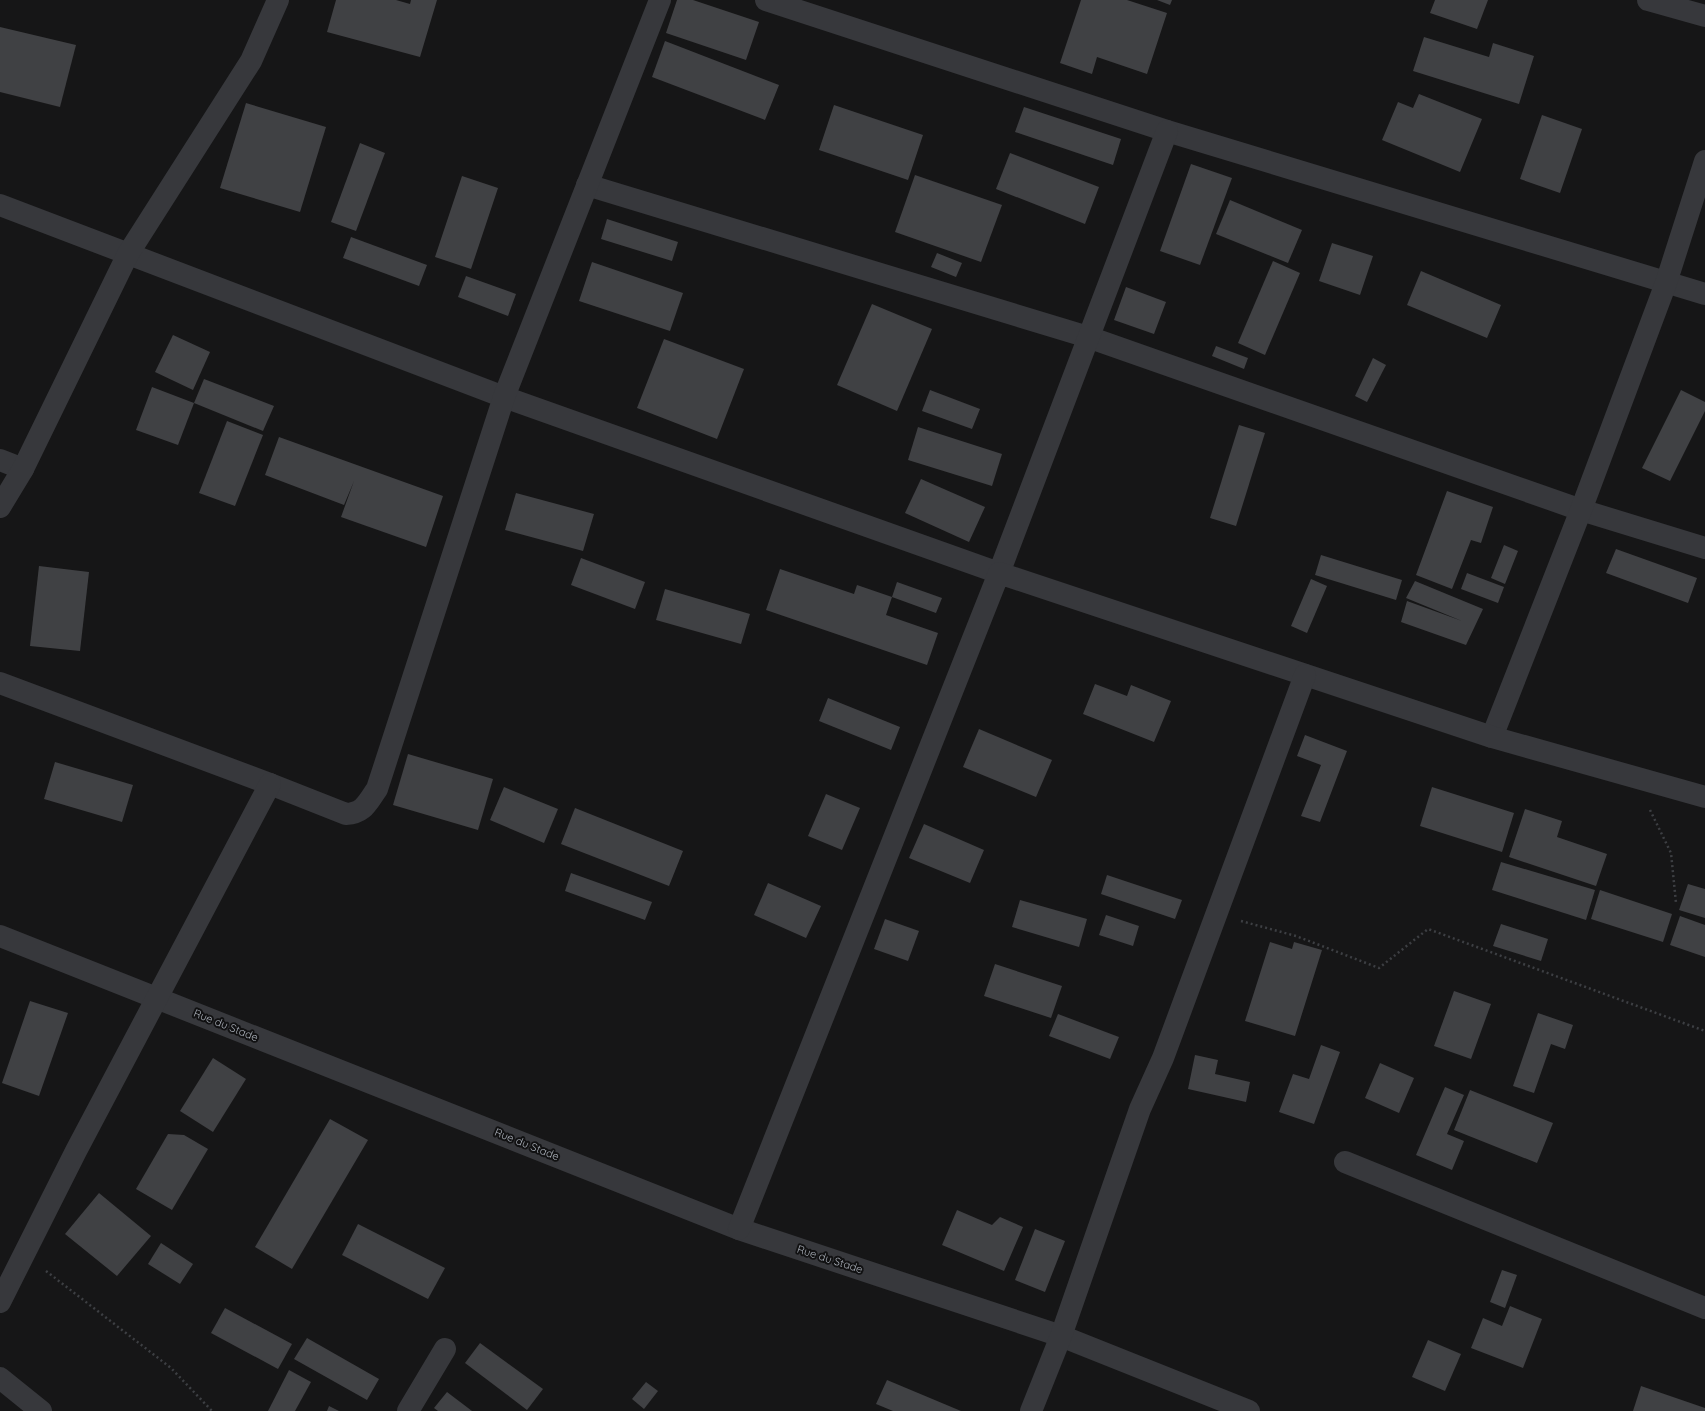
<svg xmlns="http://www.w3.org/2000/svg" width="1705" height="1411" viewBox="0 0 1705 1411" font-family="Quicksand,sans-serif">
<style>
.building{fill:#404144}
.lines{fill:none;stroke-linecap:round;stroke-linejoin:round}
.path{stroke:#3d3f43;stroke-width:2.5;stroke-dasharray:2 3;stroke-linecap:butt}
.street{stroke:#37383c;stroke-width:22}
.labels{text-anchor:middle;stroke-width:4;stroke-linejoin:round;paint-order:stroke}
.street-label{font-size:11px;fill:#a8aeb7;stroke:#111112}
</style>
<rect width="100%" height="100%" fill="#161617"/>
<g class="building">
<polygon points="336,0 396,0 410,4 411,0 437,0 420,57 327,32"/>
<polygon points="677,0 693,0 759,22 746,60 666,33"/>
<polygon points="1081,0 1127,0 1167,13 1147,74 1097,57 1092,74 1060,63"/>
<polygon points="1157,0 1172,0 1170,5"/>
<polygon points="1435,0 1488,0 1477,29 1430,13"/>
<polygon points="0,27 76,45 60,107 0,92"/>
<polygon points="1424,37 1489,57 1493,43 1534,56 1519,104 1413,71"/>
<polygon points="665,41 779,85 765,120 652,77"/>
<polygon points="1419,94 1482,119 1460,172 1382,140 1398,102 1413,108"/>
<polygon points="246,103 326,127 300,212 220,188"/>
<polygon points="834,105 923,135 908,180 819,150"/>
<polygon points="1024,107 1121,139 1113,165 1015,132"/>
<polygon points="1542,115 1582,129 1560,193 1520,179"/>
<polygon points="360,143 385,153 356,231 331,222"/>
<polygon points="1010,153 1099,187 1085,224 996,189"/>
<polygon points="1191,164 1232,178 1200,265 1160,251"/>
<polygon points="915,175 1002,205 981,262 895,232"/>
<polygon points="462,176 498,188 471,269 435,257"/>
<polygon points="1230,200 1302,230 1288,263 1216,234"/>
<polygon points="607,219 678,242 672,261 601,239"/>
<polygon points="351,237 427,265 419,286 343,258"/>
<polygon points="1332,243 1373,256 1360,295 1319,281"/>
<polygon points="937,253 962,263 956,277 931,267"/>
<polygon points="1273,261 1300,273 1265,355 1238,343"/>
<polygon points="592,262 683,293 670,331 579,301"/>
<polygon points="1421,271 1501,305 1487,338 1407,305"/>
<polygon points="466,276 516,294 508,316 458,297"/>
<polygon points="1126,287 1166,302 1154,334 1114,320"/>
<polygon points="872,304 932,329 897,411 837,385"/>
<polygon points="173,335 210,352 193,390 155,372"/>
<polygon points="664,339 744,369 717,439 637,408"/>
<polygon points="1216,346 1248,358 1244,369 1212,356"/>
<polygon points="1373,358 1386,365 1367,402 1355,396"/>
<polygon points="204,379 274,406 263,431 194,403"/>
<polygon points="152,387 194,403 178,445 136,430"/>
<polygon points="930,390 980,409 972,429 922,411"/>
<polygon points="1681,390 1705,402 1705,411 1670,481 1642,468"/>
<polygon points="227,421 263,435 235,506 199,493"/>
<polygon points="1239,425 1265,433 1236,526 1210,518"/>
<polygon points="918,427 1002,454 992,486 908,460"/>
<polygon points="279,437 443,496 426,547 341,517 354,481 344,505 265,475"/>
<polygon points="921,479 985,507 969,542 905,513"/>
<polygon points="1447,491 1493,507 1481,543 1471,540 1452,589 1416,575"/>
<polygon points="516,493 594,514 583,551 505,530"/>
<polygon points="1504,545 1518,551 1505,584 1491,578"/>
<polygon points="1616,549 1697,578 1688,603 1606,573"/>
<polygon points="1321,555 1402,580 1396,600 1315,575"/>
<polygon points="581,558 645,582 635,609 571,585"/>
<polygon points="39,566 89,572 80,651 30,646"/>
<polygon points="780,569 854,594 857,585 892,597 886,615 938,633 927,665 766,610"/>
<polygon points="1467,573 1504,587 1498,603 1461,589"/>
<polygon points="1311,579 1327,586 1307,633 1291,626"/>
<polygon points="1415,581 1483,609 1466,645 1401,622 1407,601 1462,621 1406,598"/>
<polygon points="897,582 942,598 936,613 892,597"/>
<polygon points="665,589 750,614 741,644 656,620"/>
<polygon points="1095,684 1127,696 1131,685 1171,701 1154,742 1083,714"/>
<polygon points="828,698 900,727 891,750 819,721"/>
<polygon points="979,729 1052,760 1036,797 963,767"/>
<polygon points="1305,735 1347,751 1320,822 1301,816 1321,765 1297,756"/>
<polygon points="408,754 493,779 478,830 393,805"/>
<polygon points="55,762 133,785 122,822 44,799"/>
<polygon points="504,787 558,809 544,843 490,820"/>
<polygon points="1432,787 1514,813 1502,852 1420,826"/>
<polygon points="826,794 860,808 842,850 808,836"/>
<polygon points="575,808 683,851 669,886 561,844"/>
<polygon points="1525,809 1562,821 1557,837 1607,854 1596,886 1509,857"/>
<polygon points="924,824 984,850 970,883 909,858"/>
<polygon points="1501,862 1595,890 1586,920 1492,890"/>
<polygon points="571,873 652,902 645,920 565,891"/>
<polygon points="1107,875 1182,900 1175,919 1101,894"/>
<polygon points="768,883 821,906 806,938 754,915"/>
<polygon points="1688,884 1705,889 1705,918 1679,910"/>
<polygon points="1600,890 1672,914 1663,942 1591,919"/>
<polygon points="1020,900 1087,919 1079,947 1012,927"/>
<polygon points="1106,915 1139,926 1133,946 1099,935"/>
<polygon points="1680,916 1705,925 1705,957 1670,945"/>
<polygon points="885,919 919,931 908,961 874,949"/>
<polygon points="1501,924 1548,939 1541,961 1493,946"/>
<polygon points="1270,942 1292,949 1294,942 1322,950 1295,1036 1245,1021"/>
<polygon points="995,964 1062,986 1051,1018 984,996"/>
<polygon points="1454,991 1491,1004 1471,1059 1434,1046"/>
<polygon points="30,1001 68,1013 39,1096 2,1083"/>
<polygon points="1538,1013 1573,1025 1565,1049 1551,1044 1534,1093 1513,1086"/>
<polygon points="1058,1014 1119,1037 1110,1059 1049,1036"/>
<polygon points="1321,1045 1340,1052 1314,1124 1279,1112 1293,1074 1309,1079"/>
<polygon points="1195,1055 1218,1060 1215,1074 1250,1082 1246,1102 1188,1089"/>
<polygon points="213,1058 246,1079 213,1132 180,1111"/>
<polygon points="1380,1063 1414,1078 1399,1113 1365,1098"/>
<polygon points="1445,1087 1464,1095 1447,1134 1464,1141 1452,1170 1416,1155"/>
<polygon points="1470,1090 1553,1123 1537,1163 1454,1130"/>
<polygon points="330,1119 368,1140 292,1269 255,1247"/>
<polygon points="168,1134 184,1135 208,1149 172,1210 136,1189"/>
<polygon points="99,1193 151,1236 117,1276 65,1234"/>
<polygon points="957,1210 992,1225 1000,1217 1023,1227 1004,1271 942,1245"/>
<polygon points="358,1224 445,1268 428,1299 342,1255"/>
<polygon points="1035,1229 1065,1241 1045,1292 1015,1280"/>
<polygon points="161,1243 193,1264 180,1284 148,1264"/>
<polygon points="1502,1270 1517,1275 1505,1308 1490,1302"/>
<polygon points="1510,1306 1542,1319 1523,1368 1471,1348 1483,1318 1502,1326"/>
<polygon points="225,1308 292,1344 278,1369 211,1333"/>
<polygon points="307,1338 379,1379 367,1400 294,1359"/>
<polygon points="1428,1340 1461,1354 1445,1391 1412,1377"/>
<polygon points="480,1343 543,1389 527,1410 465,1363"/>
<polygon points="289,1370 311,1382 295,1411 268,1411"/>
<polygon points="887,1380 961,1411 893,1411 876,1404"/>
<polygon points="646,1382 658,1391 644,1409 632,1399"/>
<polygon points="1641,1386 1705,1408 1705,1411 1633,1411"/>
<polygon points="447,1392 472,1411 438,1411 434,1408"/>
<polygon points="329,1406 339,1411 327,1411"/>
</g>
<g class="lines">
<g class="path">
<polyline points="1650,810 1671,853 1676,903"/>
<polyline points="1241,921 1296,936 1379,968 1428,929 1705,1031"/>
<polyline points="46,1271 171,1368 212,1411"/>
</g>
<g class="street">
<polyline points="766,0 1167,131 1705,294"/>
<polyline points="1648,0 1705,16"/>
<polyline points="587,185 1088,337 1581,510 1705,548"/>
<polyline points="0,205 504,397 999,573 1167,131"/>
<polyline points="0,460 23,469"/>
<polyline points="0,507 23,469 128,254 251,61 278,0"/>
<path d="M0,683L270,784L346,814C364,813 367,803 377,789L504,397L660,0"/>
<polyline points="1492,737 1581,510 1666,283 1705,161"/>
<polyline points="0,936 739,1229 1061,1336 1249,1411"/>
<polyline points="1345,1162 1705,1308"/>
<polyline points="739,1229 999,573 1492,737 1705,797"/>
<polyline points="0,1302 76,1151 270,784"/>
<polyline points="0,1378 41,1411"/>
<polyline points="408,1411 445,1349"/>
<polyline points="1031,1411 1061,1336 1140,1109 1163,1058 1305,675"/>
</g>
</g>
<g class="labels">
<g class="street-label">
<text transform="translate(226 1025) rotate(22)" y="4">Rue du Stade</text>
<text transform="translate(527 1144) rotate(22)" y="4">Rue du Stade</text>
<text transform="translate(830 1259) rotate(18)" y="4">Rue du Stade</text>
</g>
</g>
</svg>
